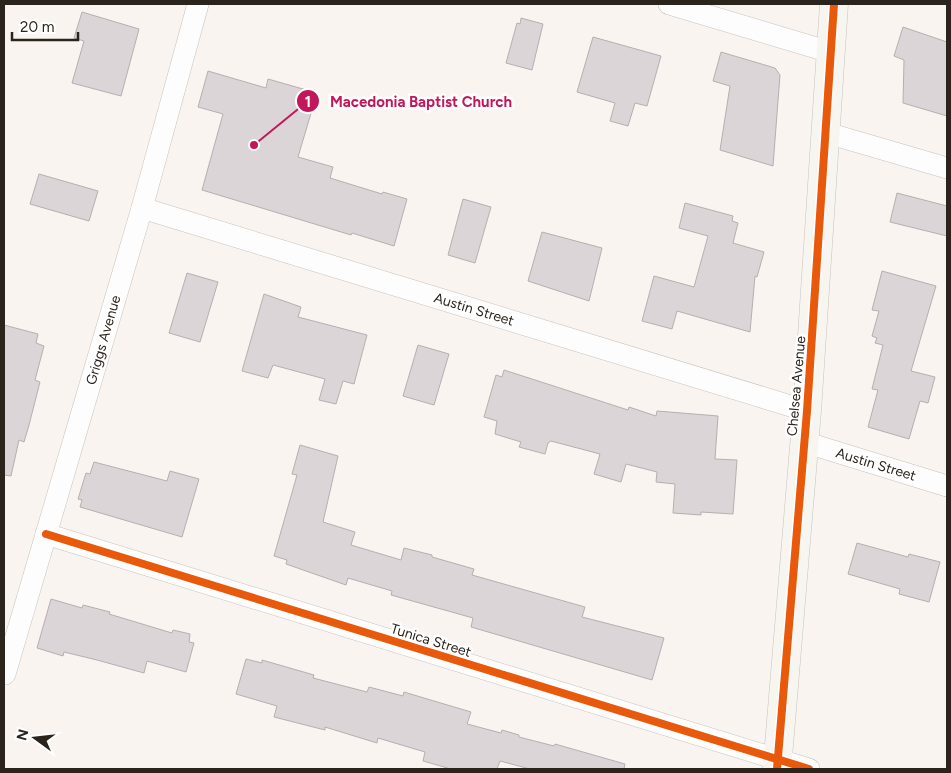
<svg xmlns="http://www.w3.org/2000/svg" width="951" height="773" viewBox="0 0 951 773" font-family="Figtree,sans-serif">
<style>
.building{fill:#dcd5d7;stroke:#b6afb1}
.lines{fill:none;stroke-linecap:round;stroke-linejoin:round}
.street-casing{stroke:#c8c2bc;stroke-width:22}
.secondary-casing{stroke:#c8c2bc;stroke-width:29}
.street{stroke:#fefdfd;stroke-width:21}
.secondary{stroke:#f7f5f0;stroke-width:28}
.cycleway-casing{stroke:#fff;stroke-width:11}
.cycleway{stroke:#e8590c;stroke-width:8}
.labels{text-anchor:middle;stroke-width:5;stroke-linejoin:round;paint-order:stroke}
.street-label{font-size:14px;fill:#2b241c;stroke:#fff}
.leader{fill:none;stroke:#c2185b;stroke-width:2}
.callout-dot{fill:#c2185b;stroke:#fff;stroke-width:2}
.mark-label{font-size:15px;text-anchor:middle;font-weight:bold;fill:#fff}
.callout-label{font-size:15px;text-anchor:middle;font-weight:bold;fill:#c2185b;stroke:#fff;stroke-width:5;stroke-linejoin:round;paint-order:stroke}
</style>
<rect width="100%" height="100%" fill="#f9f4ef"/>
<g class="building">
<polygon points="82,12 139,29 121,96 72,83 84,41 74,38"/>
<polygon points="521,18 543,24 532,70 506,63 517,23 520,24"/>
<polygon points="903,27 947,42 947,116 903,103 904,60 894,56"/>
<polygon points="593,37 661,56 647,106 635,103 628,126 610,121 615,103 577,92"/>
<polygon points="721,52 775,68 780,75 773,166 720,150 730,86 713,81"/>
<polygon points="208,71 266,88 268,79 317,93 298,157 333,167 330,178 382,194 383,192 407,199 394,246 352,233 351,235 202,190 223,114 198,107"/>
<polygon points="39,174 98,191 89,221 30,204"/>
<polygon points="897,193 947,206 947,236 890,222"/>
<polygon points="463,199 491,207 475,263 448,255"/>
<polygon points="685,203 733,216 732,221 738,223 733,243 764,252 757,277 755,276 750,332 677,311 672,329 642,321 654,276 694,287 708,236 679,228"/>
<polygon points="542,232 602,248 589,301 528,281"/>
<polygon points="882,271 936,286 911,371 935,377 928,403 920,401 909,439 868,427 878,390 872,389 883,345 875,343 877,338 872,336 879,311 872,310"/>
<polygon points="187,273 218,282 200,342 169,333"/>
<polygon points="264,294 301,307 298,317 367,335 354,384 343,381 336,404 319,400 325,379 273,365 268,378 242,371"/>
<polygon points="4,325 38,334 36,343 44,346 35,380 40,382 29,425 24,442 19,440 11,476 4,475"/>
<polygon points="418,345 449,354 434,405 403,396"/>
<polygon points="504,370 628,410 629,407 656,416 657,411 718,416 715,459 737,460 733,514 701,512 701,515 673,513 675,484 656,482 657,472 626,464 621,482 594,474 600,454 551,441 548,443 545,454 519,447 521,442 495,434 497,421 484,417 496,375 502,377"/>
<polygon points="300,445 338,456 323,522 355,532 351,545 401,560 404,548 432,555 432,557 474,569 472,575 585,607 582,617 664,638 652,680 471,627 473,618 391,595 392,591 348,578 346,585 286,564 287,560 274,556 297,475 292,474"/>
<polygon points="94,462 167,481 170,471 199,479 182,537 80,507 82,500 78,499 86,473 90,474"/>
<polygon points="857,543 908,557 909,554 940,562 929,602 899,594 900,589 848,574"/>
<polygon points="51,599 82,608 83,605 110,612 109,614 172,633 173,630 190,634 189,642 194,643 186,672 147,661 144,673 97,660 64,652 63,656 37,648"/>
<polygon points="246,659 262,663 262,660 314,675 313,678 367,692 369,687 403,696 404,692 434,701 471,712 467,724 501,733 502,730 519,735 519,737 554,746 555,744 625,764 624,769 530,769 500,761 497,769 451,769 423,761 425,752 378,738 377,743 325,727 325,730 274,717 277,706 236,694"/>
</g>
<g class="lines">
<g class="street-casing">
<g id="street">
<polyline points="669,4 830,52"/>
<polyline points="827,133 947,168"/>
<polyline points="142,208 807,411"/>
<polyline points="804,442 947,486"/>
<polyline points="46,534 809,769"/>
<polyline points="5,674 142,208 198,4"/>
</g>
</g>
<g class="secondary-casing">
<polyline id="secondary" points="777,769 807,411 834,4"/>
</g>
<use href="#street" class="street"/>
<use href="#secondary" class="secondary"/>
<g class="cycleway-casing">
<g id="cycleway">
<polyline points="46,534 809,769"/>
<polyline points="777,769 807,411 834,4"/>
</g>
</g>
<use href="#cycleway" class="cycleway"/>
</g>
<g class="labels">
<g class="street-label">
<text transform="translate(474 309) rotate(17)" y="5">Austin Street</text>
<text transform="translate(103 340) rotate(-74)" y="5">Griggs Avenue</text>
<text transform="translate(796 386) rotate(-85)" y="5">Chelsea Avenue</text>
<text transform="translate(876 464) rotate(17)" y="5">Austin Street</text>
<text transform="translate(431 640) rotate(17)" y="5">Tunica Street</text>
</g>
</g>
<path class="leader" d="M254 145L308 101"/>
<g class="callout-dot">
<circle cx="254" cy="145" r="5"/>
<circle cx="308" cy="101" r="12"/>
</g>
<g class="mark-label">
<text x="308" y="107">1</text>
</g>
<g class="callout-label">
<text x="421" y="107">Macedonia Baptist Church</text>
</g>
<rect width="951" height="773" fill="none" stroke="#2b241c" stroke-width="10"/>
<g transform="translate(35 738) rotate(285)" stroke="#ffffff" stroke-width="4" paint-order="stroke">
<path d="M0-4L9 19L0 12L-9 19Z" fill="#2b241c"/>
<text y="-8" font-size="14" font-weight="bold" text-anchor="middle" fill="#2b241c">N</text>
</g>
<path d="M12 32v8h66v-8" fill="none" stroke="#2b241c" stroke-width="2.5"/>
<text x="20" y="32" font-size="15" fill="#2b241c" stroke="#ffffff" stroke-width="4" paint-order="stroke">20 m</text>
</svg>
